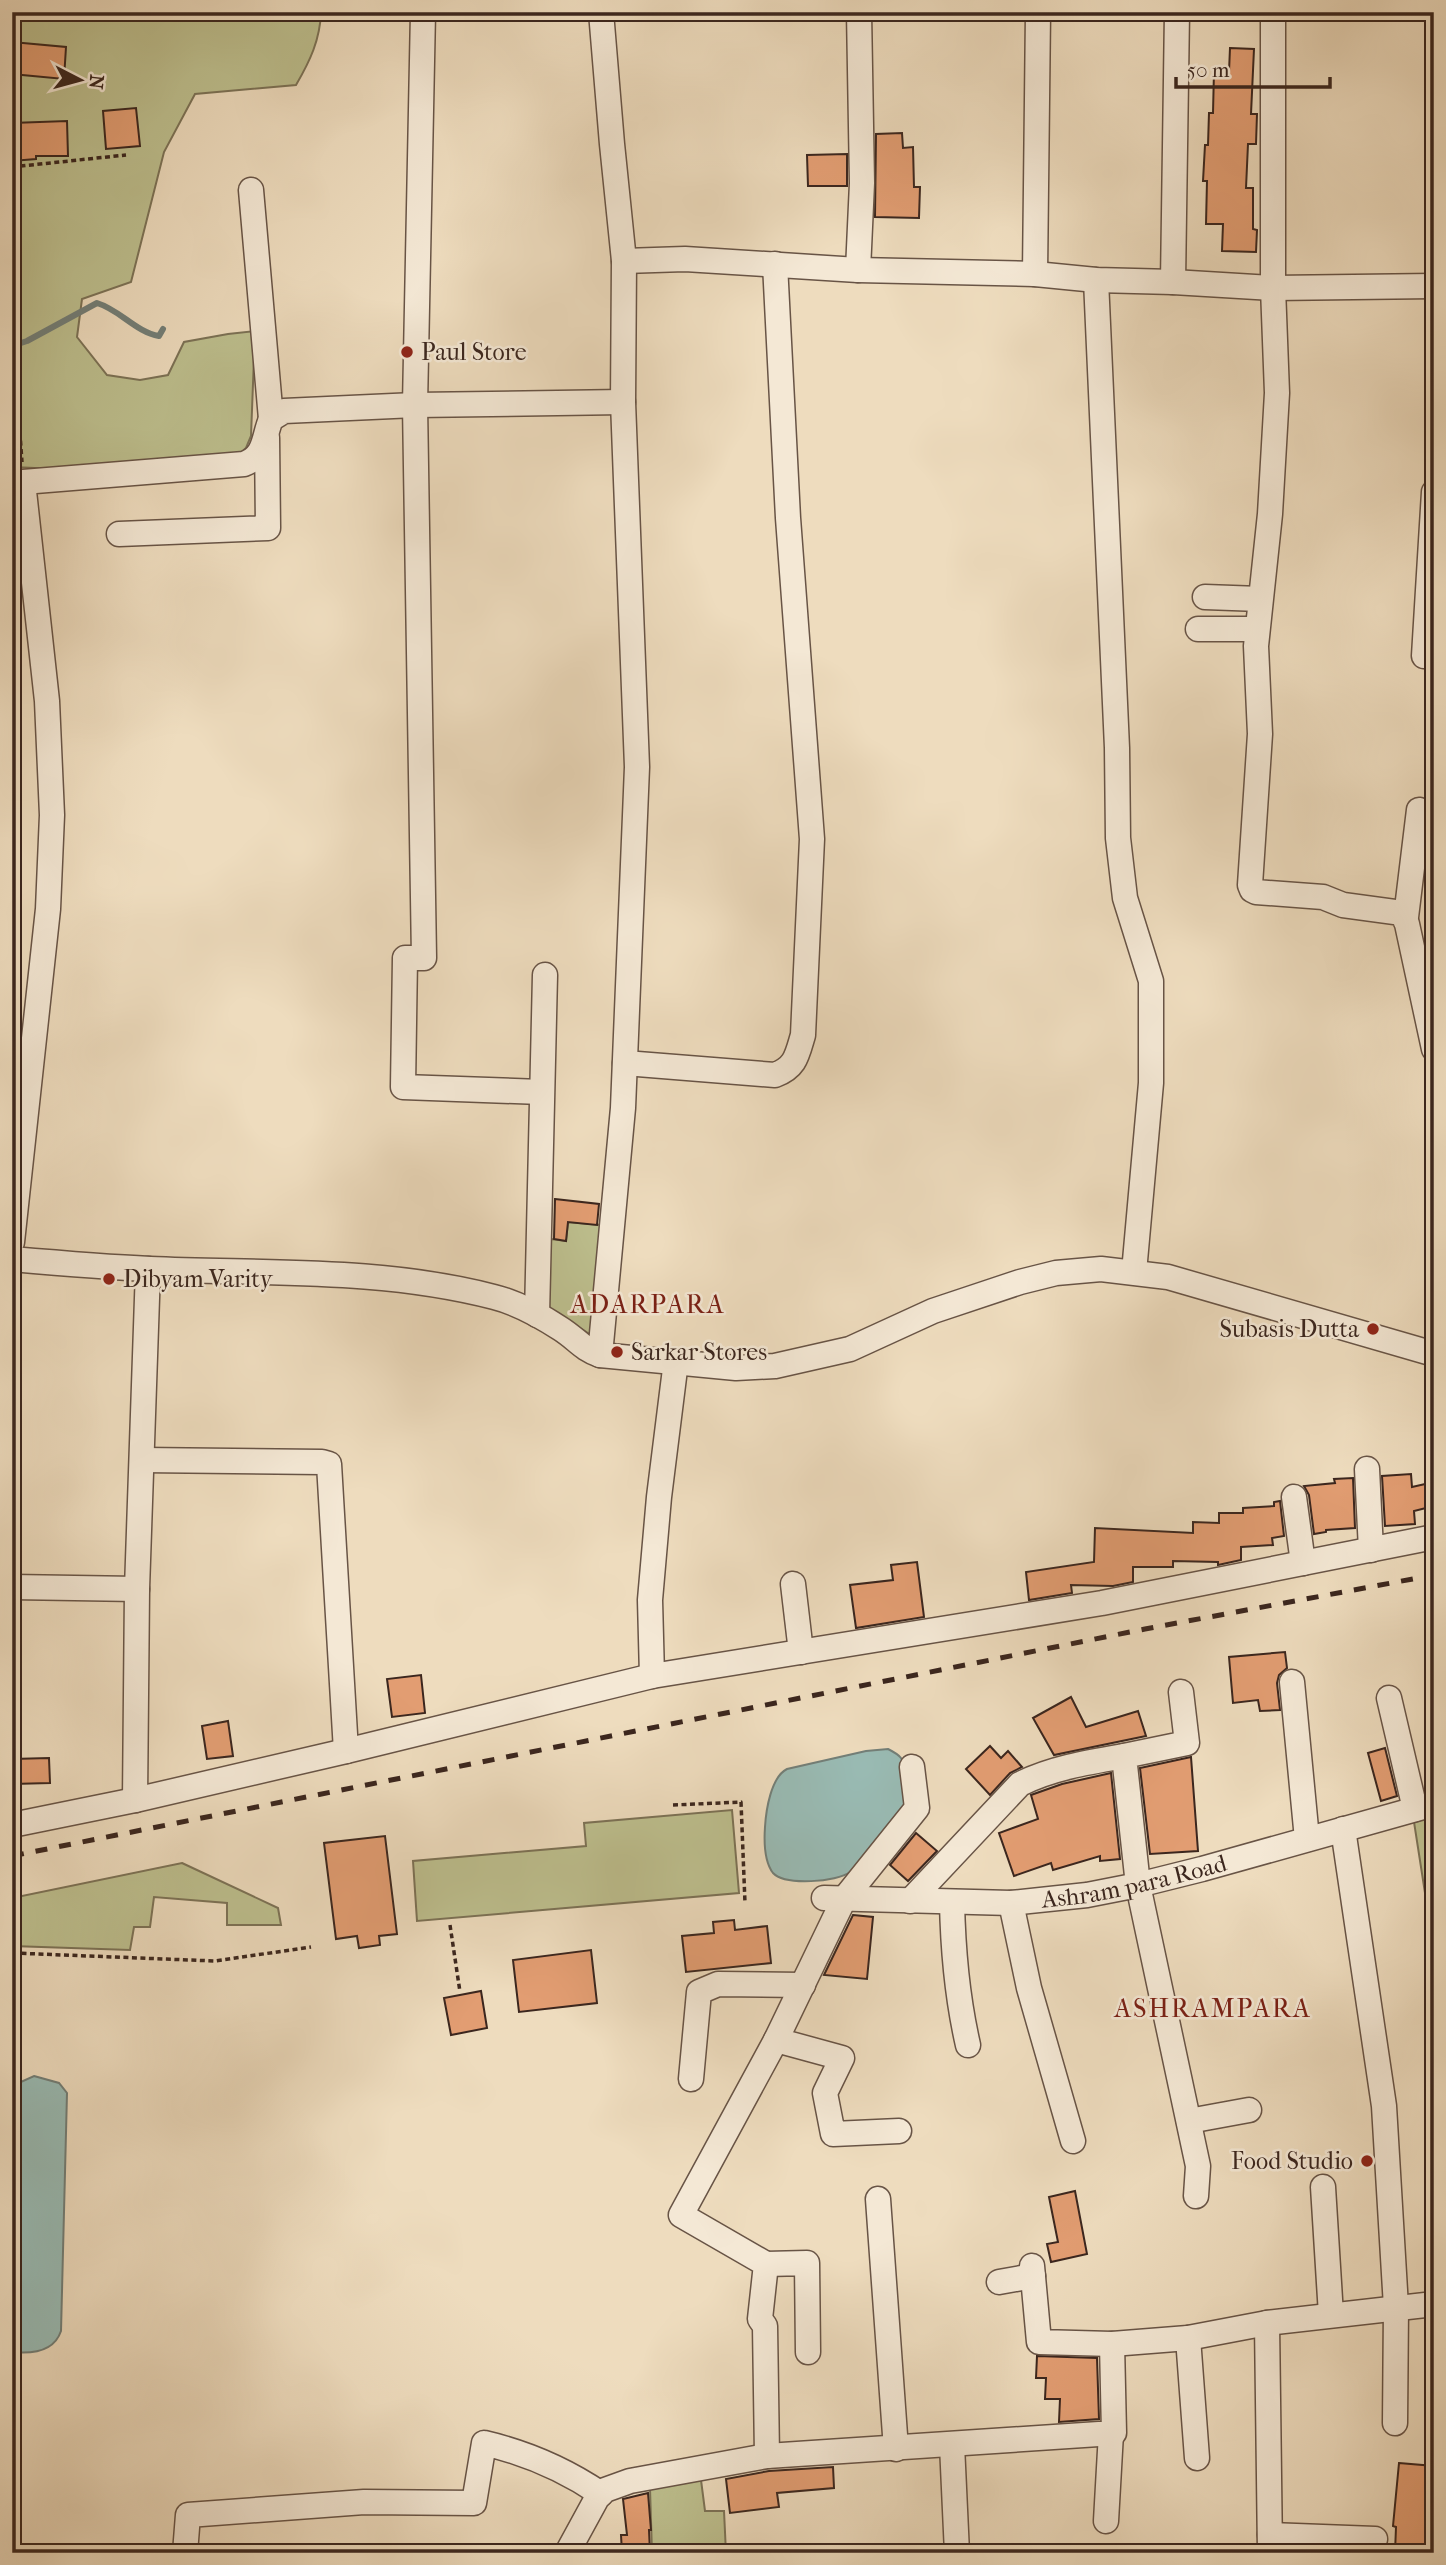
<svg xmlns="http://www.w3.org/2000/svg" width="1446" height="2565" viewBox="0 0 1446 2565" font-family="'IM FELL French Canon',serif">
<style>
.green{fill:#bdbf8e;stroke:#7c7256;stroke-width:2}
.water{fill:#99bbb4;stroke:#737f78;stroke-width:2}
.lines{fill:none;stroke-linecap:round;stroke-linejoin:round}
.stream{stroke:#737f78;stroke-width:6}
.building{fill:#e29d72;stroke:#3b261e;stroke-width:2}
.minor-casing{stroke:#685446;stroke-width:27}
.path{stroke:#3b261e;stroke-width:3.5;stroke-dasharray:5 3.5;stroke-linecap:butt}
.minor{stroke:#f4e8d5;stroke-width:24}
.rail{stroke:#3b261e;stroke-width:5;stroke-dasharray:12 12;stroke-linecap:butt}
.poi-dot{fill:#8f2418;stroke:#f4e8d5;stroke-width:2.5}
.labels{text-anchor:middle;stroke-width:5;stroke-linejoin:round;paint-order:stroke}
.poi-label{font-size:24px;fill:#3b261e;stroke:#f4e8d5;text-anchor:start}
.street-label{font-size:24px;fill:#3b261e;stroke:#f4e8d5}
.neighbourhood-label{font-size:26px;letter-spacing:2px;fill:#7a1f14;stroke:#f4e8d5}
</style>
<rect width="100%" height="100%" fill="#eedcbe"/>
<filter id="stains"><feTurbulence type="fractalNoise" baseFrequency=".00286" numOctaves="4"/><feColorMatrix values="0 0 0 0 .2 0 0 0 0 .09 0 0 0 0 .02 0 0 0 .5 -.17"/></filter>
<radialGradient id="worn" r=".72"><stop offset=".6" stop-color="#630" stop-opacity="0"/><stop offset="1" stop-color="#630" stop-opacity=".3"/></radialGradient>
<g class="green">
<path d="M12,12H321C320,40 310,61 296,85L195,94L164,152L131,282L82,299L77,337L107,375L140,380L168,375L184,342L228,334L255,331L251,436L246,448L236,457L80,470L12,467Z"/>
<polygon points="568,1222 601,1225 591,1335 580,1328 546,1317 550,1239 566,1241"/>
<polygon points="732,1810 739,1893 417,1921 413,1861 586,1846 584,1823"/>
<polygon points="1434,1815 1434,1951 1414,1822"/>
<polygon points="182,1863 278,1908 281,1925 227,1925 227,1903 154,1897 150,1927 134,1927 130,1950 12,1946 12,1898"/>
<polygon points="701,2480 705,2511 724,2511 726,2553 652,2553 650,2488"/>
</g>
<g class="water">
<path d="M888,1749C894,1752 898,1754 901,1758C907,1767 908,1795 904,1806C901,1813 857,1867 850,1872C837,1882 785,1886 773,1873C764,1861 764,1841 765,1827C766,1810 771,1777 787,1769L866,1751Z"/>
<path d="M34,2076L59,2083L67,2093L61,2331C54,2352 31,2354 12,2352V2086Z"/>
</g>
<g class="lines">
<path class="stream" d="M12,346L27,341L97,303C120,310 136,332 159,336L163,329"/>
</g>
<g class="building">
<polygon points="12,42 66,47 64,79 12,74"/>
<polygon points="1230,48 1254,49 1251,114 1257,114 1256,144 1248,144 1246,188 1253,188 1253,229 1257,230 1256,252 1222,251 1223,224 1206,224 1207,181 1203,181 1205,145 1208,145 1209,113 1213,113 1214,71 1229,72"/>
<polygon points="136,108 140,146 106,149 103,111"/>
<polygon points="67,121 68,156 36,156 36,159 12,161 12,123"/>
<polygon points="902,133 903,148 913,147 914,187 920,187 919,218 875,217 876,134"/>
<polygon points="847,154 847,186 808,186 807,155"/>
<polygon points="555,1199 599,1204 597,1225 568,1222 566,1241 554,1239"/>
<polygon points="1411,1474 1412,1487 1434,1482 1434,1506 1414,1511 1415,1524 1385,1526 1382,1476"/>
<polygon points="1353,1478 1355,1528 1326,1530 1326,1532 1314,1534 1309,1495 1304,1486 1335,1483 1334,1479"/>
<polygon points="1280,1501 1284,1536 1272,1538 1273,1545 1241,1547 1241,1560 1218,1565 1218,1562 1173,1561 1173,1567 1133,1567 1133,1582 1113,1586 1071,1585 1072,1593 1029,1600 1026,1572 1094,1562 1095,1528 1193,1533 1193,1522 1219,1523 1219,1513 1243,1513 1243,1508 1274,1506 1274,1502"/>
<polygon points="917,1562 924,1617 856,1628 850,1585 893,1580 891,1565"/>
<polygon points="1285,1652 1287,1668 1279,1675 1277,1683 1280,1710 1260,1711 1258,1700 1233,1703 1229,1657"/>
<polygon points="421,1675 425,1713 392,1717 387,1679"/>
<polygon points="1071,1697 1086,1727 1138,1711 1146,1736 1054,1755 1033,1718"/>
<polygon points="228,1721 233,1756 207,1759 202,1726"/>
<polygon points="990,1746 1001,1758 1008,1751 1022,1767 1010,1773 990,1795 966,1769"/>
<polygon points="1385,1748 1397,1796 1381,1801 1368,1753"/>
<polygon points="1191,1757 1198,1851 1150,1854 1140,1768"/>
<polygon points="49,1758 50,1783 12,1784 12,1759"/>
<polygon points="1111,1773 1120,1859 1100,1861 1100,1856 1053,1870 1051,1863 1014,1876 999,1833 1038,1819 1031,1795 1062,1784"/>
<polygon points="916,1833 937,1851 908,1881 890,1865"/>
<polygon points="385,1836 397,1934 379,1936 380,1945 359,1948 357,1936 336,1939 324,1843"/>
<polygon points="853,1915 873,1917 867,1979 824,1975"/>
<polygon points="734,1920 735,1930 767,1926 771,1963 686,1972 682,1936 714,1933 713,1922"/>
<polygon points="591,1950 597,2003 519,2012 513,1960"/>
<polygon points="481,1991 487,2028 451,2035 444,1998"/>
<polygon points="1075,2191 1087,2254 1051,2262 1047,2244 1058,2242 1049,2197"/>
<polygon points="1037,2356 1097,2358 1099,2419 1059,2422 1060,2399 1045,2399 1046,2378 1036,2378"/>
<polygon points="1399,2463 1434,2466 1434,2553 1395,2553 1396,2527 1393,2526"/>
<polygon points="833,2467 834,2488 777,2493 779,2507 730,2513 726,2479 769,2471"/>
<polygon points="648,2493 651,2530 649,2530 650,2553 622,2553 621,2535 627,2535 623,2499"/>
</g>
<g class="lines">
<g class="minor-casing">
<g id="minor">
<polyline points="423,12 415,405 424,958 405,958 403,1087 541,1092"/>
<polyline points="1273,12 1273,288 1277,393 1270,514 1256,646 1260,734 1250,885 1252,890 1256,892 1323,897 1343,905 1402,913 1407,924 1434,1049"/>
<polyline points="251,190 271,419"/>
<polyline points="624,261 685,259 858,270 1035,274 1096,280 1173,282 1273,288 1434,286"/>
<polyline points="858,270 862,183 859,12"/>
<polyline points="1035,274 1038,12"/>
<polyline points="1096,280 1117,748 1118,838 1125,898 1151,981 1151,1083 1134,1272"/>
<polyline points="1173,282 1177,12"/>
<polyline points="119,534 268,528 267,438"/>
<polyline points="1205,597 1260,599"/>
<polyline points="1198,629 1257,629"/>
<polyline points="1424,656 1434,492"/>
<polyline points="1406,917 1419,810"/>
<path d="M625,1063L775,1075C796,1067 797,1055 803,1035L812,839L788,518L775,264"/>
<path d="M12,1242L48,909L52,815L47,701L23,482L244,464C266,456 263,438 271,419L284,411L415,405L623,402"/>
<path d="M12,1259C58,1263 104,1267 150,1269C264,1274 383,1268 494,1297C518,1303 541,1316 561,1329C578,1340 581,1348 600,1355L736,1368L775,1366L850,1349L933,1311L1020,1282L1056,1273L1101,1269L1168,1277L1434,1354"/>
<polyline points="537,1315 545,975"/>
<polyline points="600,1355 623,1108 637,767 623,402 624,261 612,144 601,12"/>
<polyline points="142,1460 322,1462 329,1464 346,1751"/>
<polyline points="1367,1469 1371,1550"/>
<polyline points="1294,1497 1303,1563"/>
<polyline points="793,1584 801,1652"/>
<polyline points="12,1587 137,1589"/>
<polyline points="652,1676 650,1600 659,1497 676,1361"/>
<polyline points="1292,1682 1307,1839"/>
<polyline points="1181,1692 1187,1743 1124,1756 1138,1885 1198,2166 1196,2196"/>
<polyline points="1389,1698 1415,1809"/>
<polyline points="135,1800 137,1589 148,1269"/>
<polyline points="12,1825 135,1800 346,1751 652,1676 1102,1603 1434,1537"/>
<polyline points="1343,1829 1384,2106 1396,2307 1395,2423"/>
<path id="s1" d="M824,1898L1011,1903L1087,1895L1138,1885L1202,1869L1434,1804"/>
<path d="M910,1901L1020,1784C1052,1768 1089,1762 1124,1756"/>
<path d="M952,1902C953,1951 957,1997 968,2045"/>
<polyline points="1011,1903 1029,1988 1073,2141"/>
<polyline points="776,2040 842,2058 825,2093 833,2134 899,2131"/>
<polyline points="691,2079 699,1992 718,1984 803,1985"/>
<polyline points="1189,2121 1249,2110"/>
<polyline points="1323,2187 1331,2315"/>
<polyline points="878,2199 896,2449"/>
<polyline points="766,2264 807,2263 808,2352"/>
<polyline points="1032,2266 1039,2342 1112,2344 1188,2338 1267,2323 1434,2304"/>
<polyline points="999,2282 1033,2276"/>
<polyline points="1267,2323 1270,2553"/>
<polyline points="1188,2338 1197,2458"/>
<polyline points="952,2445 957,2553"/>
<polyline points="767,2456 765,2326 760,2319 766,2264 681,2215 776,2040 844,1899 917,1808 912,1767"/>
<polyline points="1106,2521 1111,2433"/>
<polyline points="1270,2535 1375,2539"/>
<path d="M185,2553L188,2515L364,2502L474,2503L484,2443C527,2453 564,2469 601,2494"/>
<polyline points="567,2553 597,2498 605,2490 630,2481 767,2456 1114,2433 1112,2344"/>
</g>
</g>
<g class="path">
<polyline points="12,167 126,155"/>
<polyline points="12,322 22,462"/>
<polyline points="673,1805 741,1802 745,1903"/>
<polyline points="450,1925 460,1992"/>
<polyline points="13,1953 215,1961 311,1947"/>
</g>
<use href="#minor" class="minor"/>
<polyline class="rail" points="12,1856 1145,1629 1434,1575"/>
</g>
<g class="poi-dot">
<circle cx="407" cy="352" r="7"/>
<circle cx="109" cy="1279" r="7"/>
<circle cx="1373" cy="1329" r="7"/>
<circle cx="617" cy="1352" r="7"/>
<circle cx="1367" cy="2161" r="7"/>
</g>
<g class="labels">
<g class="poi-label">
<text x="421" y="360">Paul Store</text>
<text x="123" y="1287">Dibyam Varity</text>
<text x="1359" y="1337" text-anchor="end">Subasis Dutta</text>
<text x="631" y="1360">Sarkar Stores</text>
<text x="1353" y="2169" text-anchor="end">Food Studio</text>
</g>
<g class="street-label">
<text dy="8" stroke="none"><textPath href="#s1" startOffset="312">Ashram para Road</textPath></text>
</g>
<g class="neighbourhood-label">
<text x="648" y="1313">ADARPARA</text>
<text x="1213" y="2017">ASHRAMPARA</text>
</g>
</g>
<rect width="1446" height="2565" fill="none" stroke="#eedcbe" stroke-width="42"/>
<rect x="14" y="14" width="1418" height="2537" fill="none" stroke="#3b261e" stroke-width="3.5"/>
<rect x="21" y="21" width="1404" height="2523" fill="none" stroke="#3b261e" stroke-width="2"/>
<g transform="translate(80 80) rotate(96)" stroke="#f4e8d5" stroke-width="5" paint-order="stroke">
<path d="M0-5L12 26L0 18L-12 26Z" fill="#3b261e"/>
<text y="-10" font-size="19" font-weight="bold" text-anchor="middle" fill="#3b261e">N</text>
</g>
<path d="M1176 77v10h154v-10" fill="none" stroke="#3b261e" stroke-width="3.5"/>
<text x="1187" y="77" font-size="21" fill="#3b261e" stroke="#f4e8d5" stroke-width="5" paint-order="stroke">50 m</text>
<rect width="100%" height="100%" filter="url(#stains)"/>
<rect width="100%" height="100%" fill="url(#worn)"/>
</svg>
